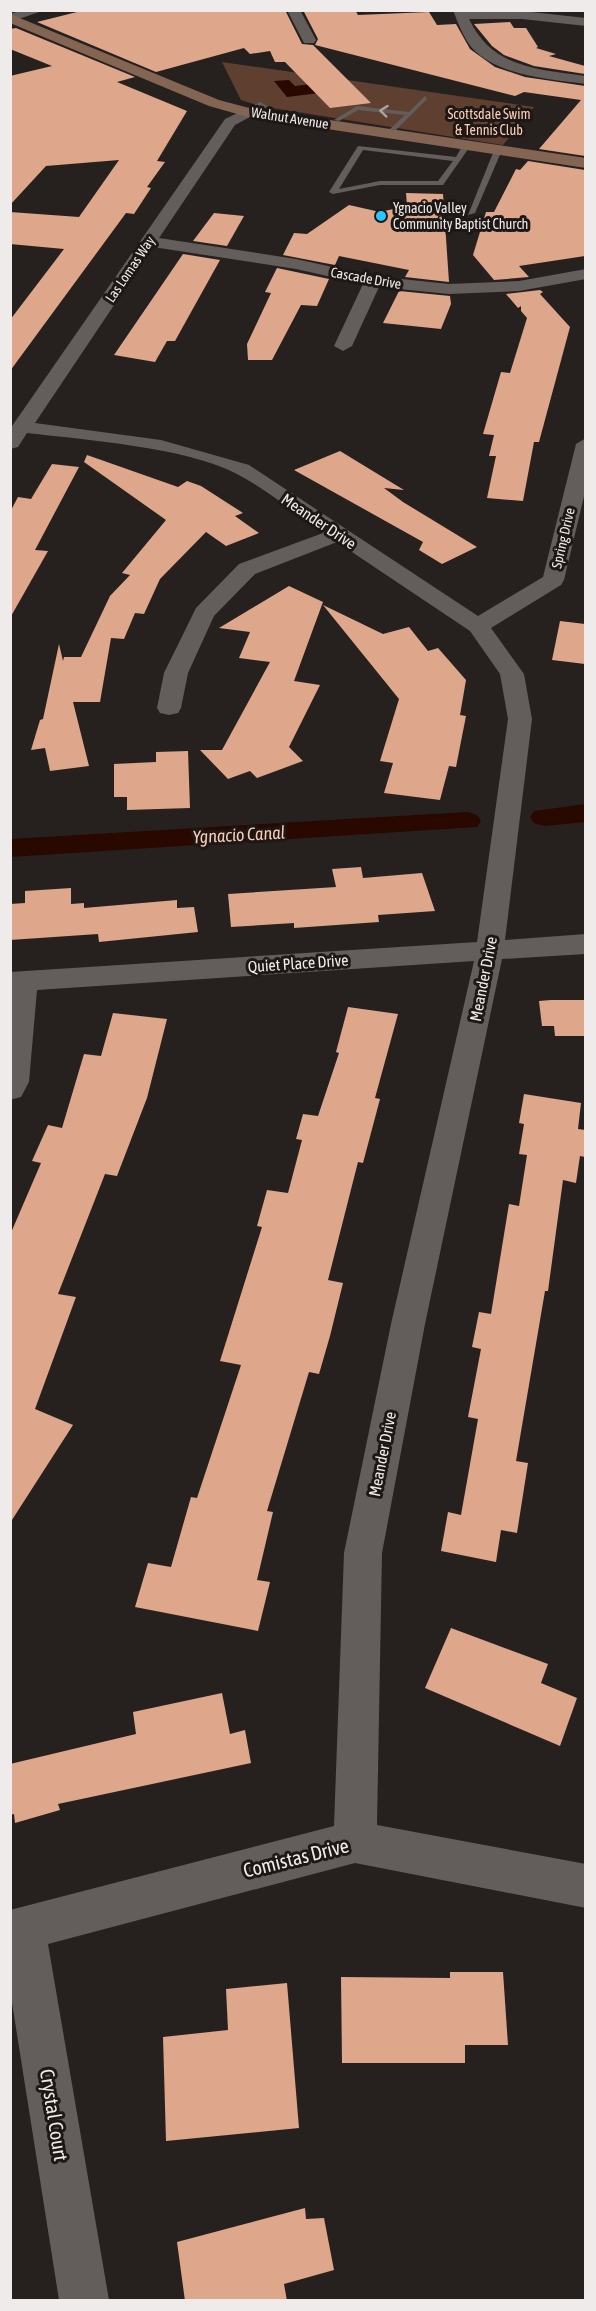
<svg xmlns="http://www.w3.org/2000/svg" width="596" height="2311" viewBox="0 0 596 2311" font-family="'Asap Condensed',sans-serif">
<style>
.green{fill:#5f4030}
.water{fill:#290800}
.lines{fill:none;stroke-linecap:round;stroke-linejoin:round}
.canal{fill:#290800;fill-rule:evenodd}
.building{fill:#dea68b}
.lane{fill:#635d5b;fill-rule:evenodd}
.street{fill:#635d5b;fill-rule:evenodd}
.secondary{fill:#846453;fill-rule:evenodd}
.oneway{stroke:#a9a4a2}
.poi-dot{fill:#27c8ff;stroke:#1d1816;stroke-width:2}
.labels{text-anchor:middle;stroke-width:6;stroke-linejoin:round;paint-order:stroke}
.far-park-label{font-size:14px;fill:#feceb6;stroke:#1d1816}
.far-street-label{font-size:14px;fill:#efebea;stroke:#1d1816}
.far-poi-label{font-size:14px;fill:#efebea;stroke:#1d1816;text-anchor:start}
.street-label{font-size:16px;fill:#efebea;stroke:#1d1816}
.water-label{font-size:18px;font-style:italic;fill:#fccbb4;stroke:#1d1816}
.near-street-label{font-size:20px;fill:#efebea;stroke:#1d1816}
</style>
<rect width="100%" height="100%" fill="#26211f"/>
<polygon class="green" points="222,62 534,107 503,145 260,106 241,100"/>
<polygon class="water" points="289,80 295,86 321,83 320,93 287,97 274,81"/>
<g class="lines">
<g class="canal">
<polygon points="586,804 586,822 544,826 534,823 530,817 534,811"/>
<polygon points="467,812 477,815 481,821 477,827 10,857 10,839"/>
</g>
</g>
<g class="building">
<polygon points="85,10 285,10 302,44 313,45 371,103 330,108 285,62 275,62 270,51 250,54 244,48 156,72 37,22"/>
<polygon points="303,10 355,10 358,15 429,12 437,25 456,24 470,49 495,67 525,77 585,86 585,156 539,149 581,100 524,92 515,96 315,45 318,39"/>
<polygon points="510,22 514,28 526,28 538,47 536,48 556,54 549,56 585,66 585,74 534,66 504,55 492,46 474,24"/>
<polygon points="16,28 135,77 117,82 187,111 157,161 165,162 147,187 151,188 134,214 126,213 10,371 10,320 64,249 10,244 10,212 79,217 119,160 46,166 10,205 10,76 52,66 10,49 10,29"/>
<polygon points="528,161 585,170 585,256 519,266 529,277 494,280 473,255 486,212 494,212 516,169 520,170"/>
<polygon points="406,193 443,194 449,282 405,277 409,270 339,256 335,265 283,255 294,233 307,234 349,205 380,212 407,206"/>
<polygon points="214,213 244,216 227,246 193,241"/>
<polygon points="183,254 220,260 175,341 167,341 155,362 114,355"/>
<polygon points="277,268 329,279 317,306 301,305 272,360 248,360 247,344 271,293 265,292"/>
<polygon points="540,290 543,292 540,294 570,327 539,442 534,442 523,501 487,498 496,456 489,456 494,435 483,434 501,372 510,373 527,318 521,311 521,306 518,308 506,294"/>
<polygon points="399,291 450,296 451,304 441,329 383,323"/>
<polygon points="340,451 404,490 384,488 403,502 477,547 442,564 419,550 423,542 294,470"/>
<polygon points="87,455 178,487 187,481 201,486 243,513 235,516 259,533 226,546 206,532 160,579 144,614 135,613 124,639 111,638 100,702 73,702 89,766 50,771 45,748 31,750 40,720 43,719 59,644 63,661 64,657 81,657 110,596 130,575 122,573 166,520 84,462"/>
<polygon points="52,464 79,467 35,550 48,551 10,618 10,512 18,497 31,499"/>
<polygon points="289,586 323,602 294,681 320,685 289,747 303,761 257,778 250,771 228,779 200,750 222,750 270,662 239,658 250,632 219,628"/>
<polygon points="323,605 383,634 409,627 428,651 438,648 466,680 460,715 466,716 456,767 449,766 440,800 384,793 393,763 380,761 399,699"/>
<polygon points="560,621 585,624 585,664 552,660"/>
<polygon points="188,751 190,808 127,810 127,797 114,797 114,764 156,762 156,752"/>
<polygon points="361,867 363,878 422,873 435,911 378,915 379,922 294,928 294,923 231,927 228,894 336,887 332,869"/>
<polygon points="71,888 71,904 84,903 84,908 177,900 177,908 194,907 198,932 99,942 98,934 10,940 10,904 25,903 25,891"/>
<polygon points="551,1000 585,1000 585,1036 555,1036 554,1026 542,1026 539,1001"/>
<polygon points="348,1007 398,1014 375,1098 380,1099 363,1163 358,1162 328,1280 343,1283 330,1336 319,1374 309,1372 267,1511 273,1512 257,1580 270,1582 258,1631 135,1607 148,1563 171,1567 191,1497 197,1498 241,1365 220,1361 262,1227 257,1226 267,1190 288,1193 302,1140 296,1139 303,1114 318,1116 339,1053 336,1052"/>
<polygon points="113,1013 167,1019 147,1098 117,1176 105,1174 58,1294 76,1297 35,1409 73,1425 10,1523 10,1235 41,1163 32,1161 48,1125 62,1128 84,1054 101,1056"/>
<polygon points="524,1094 581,1103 578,1129 585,1130 585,1157 580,1156 576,1183 563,1180 548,1291 545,1291 516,1461 528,1463 517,1533 501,1530 496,1562 441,1551 448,1512 461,1515 478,1419 468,1417 481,1349 472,1347 479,1312 491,1314 509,1204 519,1206 527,1155 519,1154 524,1124 519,1123"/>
<polygon points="451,1628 548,1664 541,1683 577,1698 560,1746 425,1688"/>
<polygon points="222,1693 230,1734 245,1730 251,1763 58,1804 60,1810 15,1823 14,1814 10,1815 10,1764 136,1734 133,1712"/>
<polygon points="450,1972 503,1972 508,2045 465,2045 465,2063 342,2063 341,1977 450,1978"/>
<polygon points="287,1983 299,2128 166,2141 163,2037 228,2030 226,1989"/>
<polygon points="305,2208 306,2219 324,2218 334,2270 284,2284 287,2301 185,2301 177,2242"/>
</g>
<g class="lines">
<g class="lane">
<polygon points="425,96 427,99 396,130 390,129 405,115 358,110 339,121 334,120 357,106 409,112"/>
<path d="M464,143L471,145L443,185H380L333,194L329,192L358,146L456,157ZM363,150L453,161L438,181H380L339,189Z"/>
<polygon points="495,148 502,150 475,213 468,215"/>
</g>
<g class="street">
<polygon points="23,10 45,10 10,22 10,14"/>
<polygon points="287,10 300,10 316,40 314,43 304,43"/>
<path d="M453,10L522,11L586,18V26L522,19H469C492,68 537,69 586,76V84C550,79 498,76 472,48C463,37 458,23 453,10Z"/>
<path d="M260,102L267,106L265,109L235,125L159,238L296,259L373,276L449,284L519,281L586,269V279L519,291L449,294L379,287L352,346L343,351L334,346L363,284L296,269L153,247L35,423L161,440L249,465L478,616L543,577L576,444L586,438V488L564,580L561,585L491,628L524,674L532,719L505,940L586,934V954L502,959L425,1324L382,1553L377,1825L586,1864V1908L355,1863L48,1944L109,2300H59L10,1990V1910L334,1826L344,1553L391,1324L474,961L37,990L29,1082L21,1097L10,1100V972L477,942L508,719L500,674L470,631L337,542L255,574L214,616L188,673L181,708L178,713L169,715L160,713L157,708L164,673L196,608L239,564L323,533C295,513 266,489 235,473C183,447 87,440 27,433L18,447L10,449V429L225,119Z"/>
</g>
<polygon class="secondary" points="10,14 219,100 249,108 586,158 586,168 248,117 209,106 10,23"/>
</g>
<defs><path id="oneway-chevron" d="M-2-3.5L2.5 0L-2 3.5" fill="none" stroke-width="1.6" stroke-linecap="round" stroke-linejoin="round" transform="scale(1.5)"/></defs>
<use class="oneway" href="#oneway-chevron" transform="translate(384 111) rotate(-174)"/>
<circle class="poi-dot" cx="381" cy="216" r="6"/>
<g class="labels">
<g class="far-park-label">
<text x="489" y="119">Scottsdale Swim<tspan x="489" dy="16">&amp; Tennis Club</tspan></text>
</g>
<g class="far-street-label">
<text transform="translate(290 118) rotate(9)" y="5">Walnut Avenue</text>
<text transform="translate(130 269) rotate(-56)" y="5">Las Lomas Way</text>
<text transform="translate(366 278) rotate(10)" y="5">Cascade Drive</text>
<text transform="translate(563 538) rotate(-77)" y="5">Spring Drive</text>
</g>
<g class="far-poi-label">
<text x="393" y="213">Ygnacio Valley<tspan x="393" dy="16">Community Baptist Church</tspan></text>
</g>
<g class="street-label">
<text transform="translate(319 521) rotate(34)" y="6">Meander Drive</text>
<text transform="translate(298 963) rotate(-4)" y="6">Quiet Place Drive</text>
<text transform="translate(483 979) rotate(-79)" y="6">Meander Drive</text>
<text transform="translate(382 1454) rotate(-79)" y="6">Meander Drive</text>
</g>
<g class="water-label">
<text transform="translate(239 835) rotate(-3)" y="6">Ygnacio Canal</text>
</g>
<g class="near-street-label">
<text transform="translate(296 1858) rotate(-14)" y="7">Comistas Drive</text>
<text transform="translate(54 2115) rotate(81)" y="7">Crystal Court</text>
</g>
</g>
<rect width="596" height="2311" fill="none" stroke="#efebea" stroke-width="24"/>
</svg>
